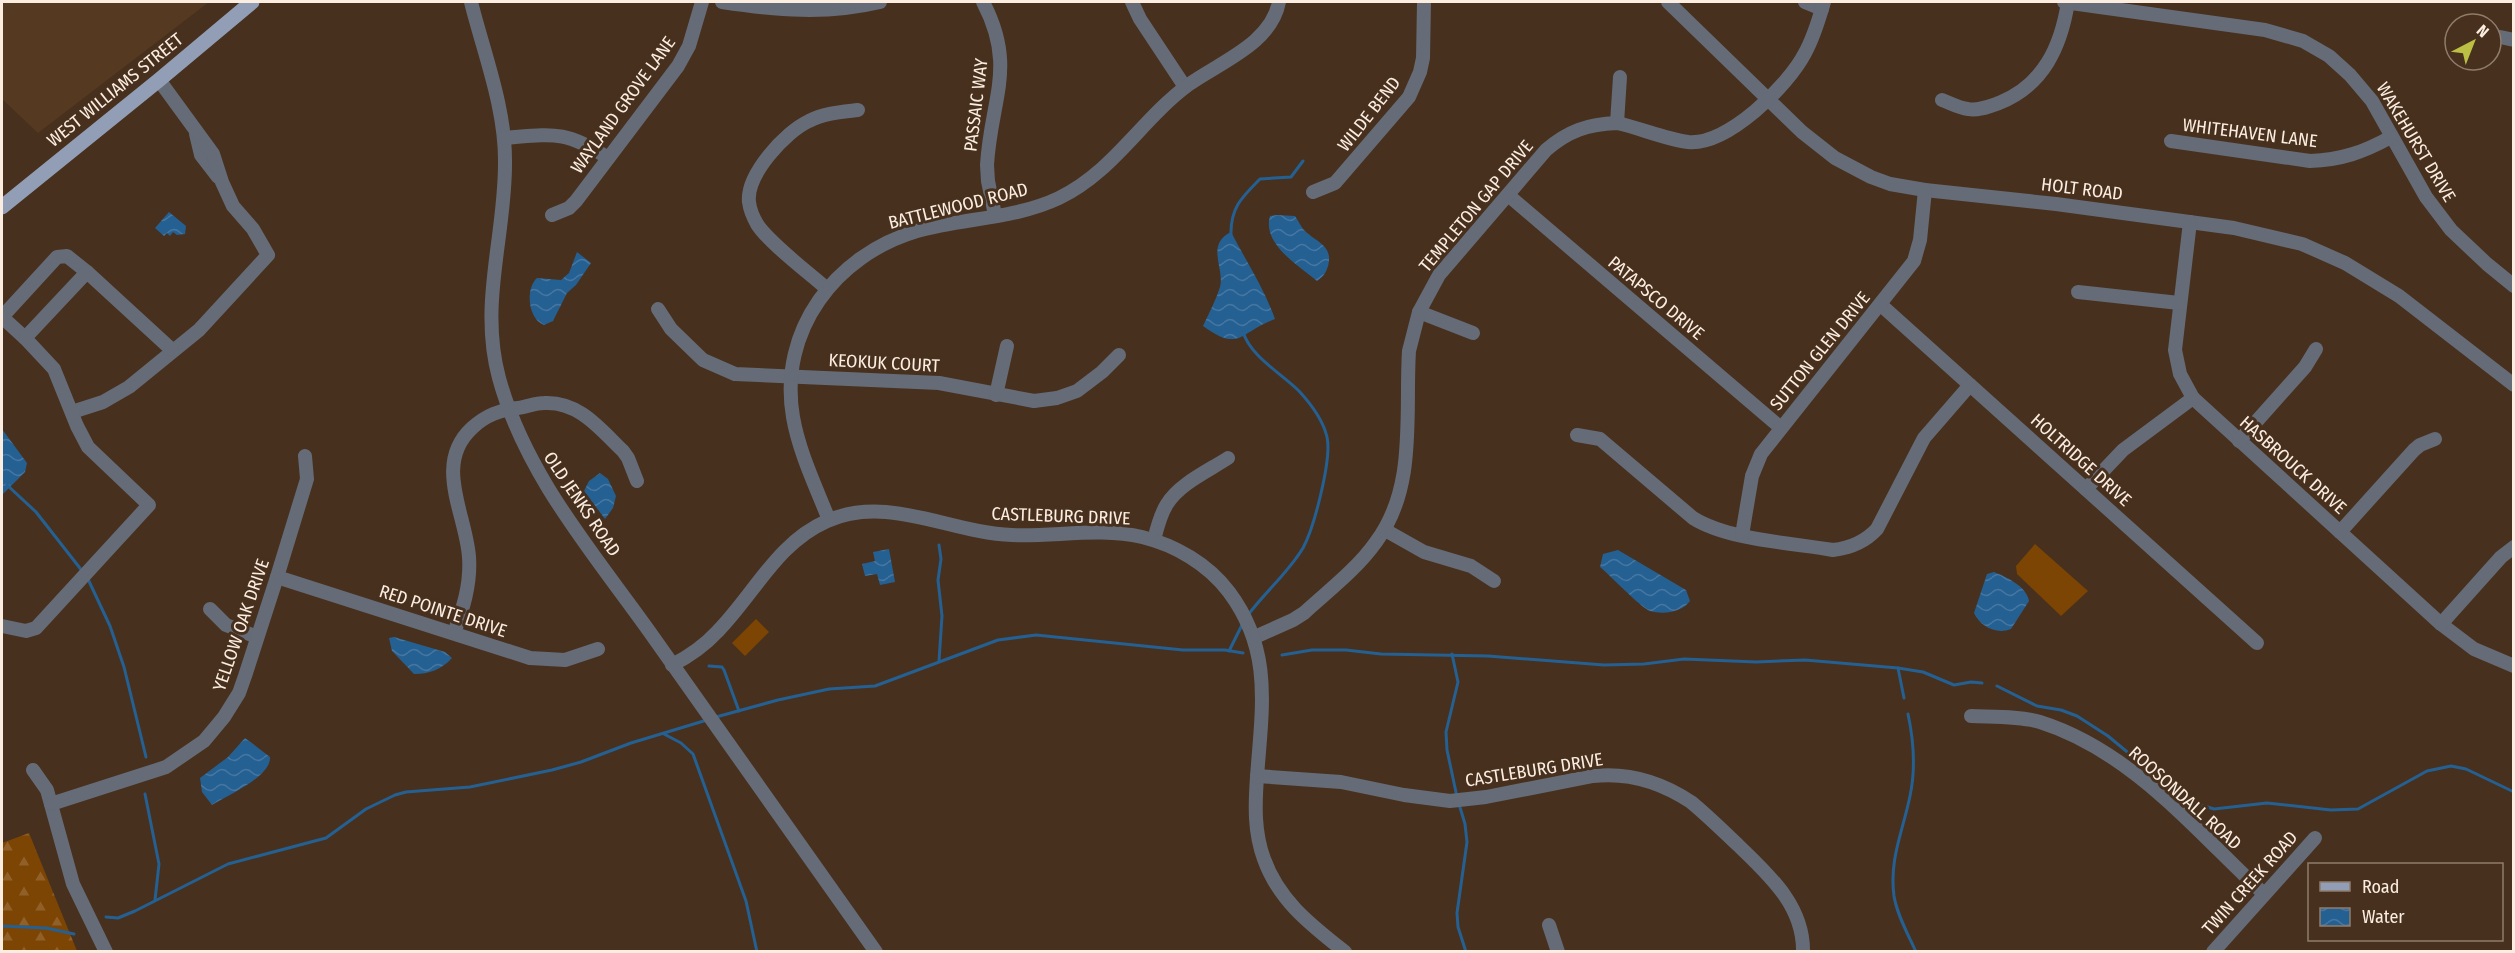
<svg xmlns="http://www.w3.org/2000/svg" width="2515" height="953" viewBox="0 0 2515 953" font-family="'Fira Sans Condensed',sans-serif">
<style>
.built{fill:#553920}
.forest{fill:url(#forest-firs)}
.park{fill:#7c4504}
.water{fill:url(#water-waves)}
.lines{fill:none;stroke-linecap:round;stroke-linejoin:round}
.stream{stroke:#256093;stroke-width:3}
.minor{stroke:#656b77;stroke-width:14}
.major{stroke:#929eb6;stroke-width:15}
.labels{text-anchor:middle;stroke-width:6;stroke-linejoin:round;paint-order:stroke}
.street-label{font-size:18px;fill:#fcede1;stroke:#47301d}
</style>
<defs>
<pattern id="forest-firs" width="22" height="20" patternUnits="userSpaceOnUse" patternTransform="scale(1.5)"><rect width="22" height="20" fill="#7c4504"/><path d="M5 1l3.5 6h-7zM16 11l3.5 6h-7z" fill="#906028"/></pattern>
<pattern id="water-waves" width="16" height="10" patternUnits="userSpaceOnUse" patternTransform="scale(1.5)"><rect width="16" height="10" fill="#256093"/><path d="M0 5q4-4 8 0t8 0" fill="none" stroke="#4677a2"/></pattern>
</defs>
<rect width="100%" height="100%" fill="#47301d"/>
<polygon class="built" points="2,2 209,2 38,133 2,99"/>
<polygon class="forest" points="29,833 77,951 2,951 2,843"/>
<g class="park">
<polygon points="2035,544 2088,591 2061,616 2017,574 2016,566"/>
<polygon points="756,619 769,632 745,656 732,643"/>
</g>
<g class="water">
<polygon points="169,212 186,226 185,234 177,235 173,232 170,236 167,233 164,236 155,228"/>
<path d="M1277,215L1295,216C1298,220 1300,225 1303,229C1315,242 1334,245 1328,266C1326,273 1323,277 1317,281C1298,265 1262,244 1270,216Z"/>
<path d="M1231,232C1246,261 1264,288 1275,319C1239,332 1240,353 1203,326C1209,313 1216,300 1220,287C1225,268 1205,245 1231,232Z"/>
<path d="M577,252L591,263L576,285L567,293L553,321L544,325C528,319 525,289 537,278L561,280L569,273Z"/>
<polygon points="2,429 27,463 25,472 2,495"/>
<polygon points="600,473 608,479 616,496 613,508 605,519 584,491 589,481"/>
<polygon points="889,549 895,582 880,585 877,574 865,576 862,564 875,561 873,552"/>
<path d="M1618,550L1686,590L1690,601C1682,612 1664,615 1650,611C1640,607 1610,575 1600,567L1603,554Z"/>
<path d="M1994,572C2008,578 2026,586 2029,601L2011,629C1996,635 1980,626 1974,613L1987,574Z"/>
<path d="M394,637L445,652L452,658C441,670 429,674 414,674L392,651L389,638Z"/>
<path d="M245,738L270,757C271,777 228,795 212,805L202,792L200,778L228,757Z"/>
</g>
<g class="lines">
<g class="stream">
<path d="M1231,236C1230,208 1242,197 1260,179L1291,177L1303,161"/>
<path d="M1243,332C1251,357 1281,373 1299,391C1311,404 1323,420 1327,437C1332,459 1314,528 1303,548C1288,573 1265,592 1248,615"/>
<polyline points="7,485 36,512 83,572"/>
<polyline points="87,577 110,626 124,667 146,757"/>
<polyline points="1229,651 1243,623"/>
<polyline points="1452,654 1458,682 1446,732 1447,750 1457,797"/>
<polyline points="1282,655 1312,650 1346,650 1381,654 1488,656 1604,665 1644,664 1684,659 1756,662 1805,660 1898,668 1923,672 1954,685 1971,682 1982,683"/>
<polyline points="939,661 942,616 938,580 941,559 939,545"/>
<polyline points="709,666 722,667 724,670 739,711"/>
<polyline points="1898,668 1904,698"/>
<polyline points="1997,686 2037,706 2061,710 2077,716 2108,736 2173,790 2198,804 2214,809 2267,803 2331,810 2358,809 2427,771 2451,766 2466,769 2514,792"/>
<path d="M1908,714C1914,742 1916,768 1910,796C1903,831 1889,859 1894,896C1897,915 1908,934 1916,952"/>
<polyline points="716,717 778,700 829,689 875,686 998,640 1036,635 1183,650 1225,650 1243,653"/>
<polyline points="664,734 681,743 693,754 746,901 757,952"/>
<polyline points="145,794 159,864 155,900"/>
<polyline points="1459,804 1465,824 1467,842 1457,913 1458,927 1466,952"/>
<polyline points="106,917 118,918 135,911 228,864 326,838 366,809 395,795 406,792 470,787 552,770 581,762 631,743 707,720"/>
<polyline points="2,926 46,928 74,934"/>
</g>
<g class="minor">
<path d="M471,2C484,54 506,109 505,164C505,238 479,304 499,378C525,474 592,551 649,631C724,738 800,845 876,952"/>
<path d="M722,2C776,10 826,15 880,2"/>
<path d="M983,2C1017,67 991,98 987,165L988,181L995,215"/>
<polyline points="1132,2 1140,19 1185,87"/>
<polyline points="1668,2 1802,132 1835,158 1871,177 1890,184 1925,190 2056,204 2234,228 2302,244 2345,263 2399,296 2514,385"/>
<polyline points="1805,2 1822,9"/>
<polyline points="2064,2 2265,30 2303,41 2329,56 2350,75 2372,101 2426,197 2451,230 2487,264 2514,286"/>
<polyline points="2500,37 2514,40"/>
<path d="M1942,100C1950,103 1959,108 1968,109C1978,111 1990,106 1999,103C2044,85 2061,46 2068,2"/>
<polyline points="1617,123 1620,77"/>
<polyline points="196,134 201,155 218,177"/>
<path d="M504,138C553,134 566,130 608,158"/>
<path d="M2171,141L2310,161C2341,160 2364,152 2391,137"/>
<polyline points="1313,192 1335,183 1409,97 1420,72 1423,58 1424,2"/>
<polyline points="1508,195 1781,428"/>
<polyline points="552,215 569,208 576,201 678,66 689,46 702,2"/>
<polyline points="2190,222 2175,350 2180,374 2193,398 2441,624 2474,649 2514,666"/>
<path d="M827,289C809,273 768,242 757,224C753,217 750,210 749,202C746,175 785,132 809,121C824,113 841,112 858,110"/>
<polyline points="2078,292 2179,303"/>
<polyline points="1881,305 2257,643"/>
<polyline points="658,309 671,329 703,360 735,374 939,383 1034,401 1057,398 1077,391 1102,372 1119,355"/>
<polyline points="1419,312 1473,333"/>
<polyline points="25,338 2,317 57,257 67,256 87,272"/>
<polyline points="996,395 1007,346"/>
<polyline points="72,412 103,402 129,387 199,330 268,255 253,229 233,206 222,182 213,154 159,80"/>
<path d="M1577,435L1600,439L1693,518C1728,540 1792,543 1833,550C1851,548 1865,542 1877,529L1924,438L1970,385"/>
<polyline points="2239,441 2305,367 2316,349"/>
<polyline points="2086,489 2123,450 2193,398"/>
<path d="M829,520C816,487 799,452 793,417C778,330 836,255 917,231C963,218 1015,219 1059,198C1113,172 1141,120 1188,85C1220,62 1271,44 1279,2"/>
<polyline points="1385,530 1424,552 1471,566 1494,581"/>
<polyline points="2340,532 2414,450 2420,445 2435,439"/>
<polyline points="1742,535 1752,476 1761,454 1914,261 1920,240 1925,190"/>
<path d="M1154,540C1157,528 1160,515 1167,504C1179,484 1208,471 1228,458"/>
<polyline points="277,577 530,658 565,660 598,649"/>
<polyline points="210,609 226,625 257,637"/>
<polyline points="2441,624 2501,557 2514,547"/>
<polyline points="2,626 26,631 36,628 149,505 88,447 77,426 54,369 25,338 87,272 172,350"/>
<path d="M454,633C463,609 471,584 469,557C466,514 433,464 472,428C486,415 500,410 518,408C527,407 535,403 544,403C579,401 600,429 623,451L628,458L637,481"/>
<path d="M1255,637L1293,620L1304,613C1328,591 1357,569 1376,542C1417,487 1405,415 1409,351L1419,312L1439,275L1546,150C1568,131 1588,124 1617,123C1640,128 1665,139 1688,142C1727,146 1788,86 1805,53C1814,37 1819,19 1824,2"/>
<path d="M672,665C690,656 705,645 718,631C755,593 777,543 827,521C888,494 950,533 1012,535C1054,537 1100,527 1142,537C1175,545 1208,564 1229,592C1273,651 1262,707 1257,777C1255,805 1254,832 1264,859C1279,901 1311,925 1345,952"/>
<path d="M1971,716C1993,717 2020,716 2040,722C2132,751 2196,831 2264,894"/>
<polyline points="33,770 47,790 73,884 106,952"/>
<path d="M1257,776L1341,782L1404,795L1450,801L1486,797L1593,776C1629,772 1661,782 1691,802C1708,816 1723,831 1739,846C1769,875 1804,906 1803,952"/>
<polyline points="51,804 166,767 204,741 224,717 239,693 245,676 277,577 307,479 305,456"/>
<polyline points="1549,925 1558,952"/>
<polyline points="2213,952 2315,838"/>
</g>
<polyline class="major" points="2,207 159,80 252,2"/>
</g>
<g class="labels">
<g class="street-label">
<text transform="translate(115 90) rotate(-39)" y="6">WEST WILLIAMS STREET</text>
<text transform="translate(623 105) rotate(-54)" y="6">WAYLAND GROVE LANE</text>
<text transform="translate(976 105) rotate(-83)" y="6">PASSAIC WAY</text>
<text transform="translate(1369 114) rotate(-52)" y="6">WILDE BEND</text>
<text transform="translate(2250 133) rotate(7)" y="6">WHITEHAVEN LANE</text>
<text transform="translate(2416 142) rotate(59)" y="6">WAKEHURST DRIVE</text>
<text transform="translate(2082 189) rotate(7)" y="6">HOLT ROAD</text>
<text transform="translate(958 206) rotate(-14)" y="6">BATTLEWOOD ROAD</text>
<text transform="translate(1476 206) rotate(-50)" y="6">TEMPLETON GAP DRIVE</text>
<text transform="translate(1656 298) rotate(40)" y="6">PATAPSCO DRIVE</text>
<text transform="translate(1820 351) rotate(-51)" y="6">SUTTON GLEN DRIVE</text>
<text transform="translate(884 363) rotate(3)" y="6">KEOKUK COURT</text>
<text transform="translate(2081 460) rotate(42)" y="6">HOLTRIDGE DRIVE</text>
<text transform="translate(2293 465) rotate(42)" y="6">HASBROUCK DRIVE</text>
<text transform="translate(582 504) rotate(56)" y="6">OLD JENKS ROAD</text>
<text transform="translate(1061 516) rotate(2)" y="6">CASTLEBURG DRIVE</text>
<text transform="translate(443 611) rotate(18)" y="6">RED POINTE DRIVE</text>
<text transform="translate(241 625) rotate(-71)" y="6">YELLOW OAK DRIVE</text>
<text transform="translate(1534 770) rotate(-9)" y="6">CASTLEBURG DRIVE</text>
<text transform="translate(2185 798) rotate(42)" y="6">ROOSONDALL ROAD</text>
<text transform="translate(2250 883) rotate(-48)" y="6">TWIN CREEK ROAD</text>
</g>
</g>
<rect width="2515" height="953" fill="none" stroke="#fcede1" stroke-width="6"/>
<rect x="2308" y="863" width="195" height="78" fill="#47301d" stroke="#8f7c6b" stroke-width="1.5"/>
<rect x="2320" y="882" width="30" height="9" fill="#929eb6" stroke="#8f7c6b" stroke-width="1.5"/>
<text x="2362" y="893" font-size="18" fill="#fcede1">Road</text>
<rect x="2320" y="908" width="30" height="18" fill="url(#water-waves)" stroke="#8f7c6b" stroke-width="1.5"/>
<text x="2362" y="923" font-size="18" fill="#fcede1">Water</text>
<g transform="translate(2473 42) rotate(42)"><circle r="28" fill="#47301d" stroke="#8f7c6b" stroke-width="1.5"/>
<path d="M0-4.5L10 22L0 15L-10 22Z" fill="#bbc044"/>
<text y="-9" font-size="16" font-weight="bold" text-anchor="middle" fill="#fcede1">N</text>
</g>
</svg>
